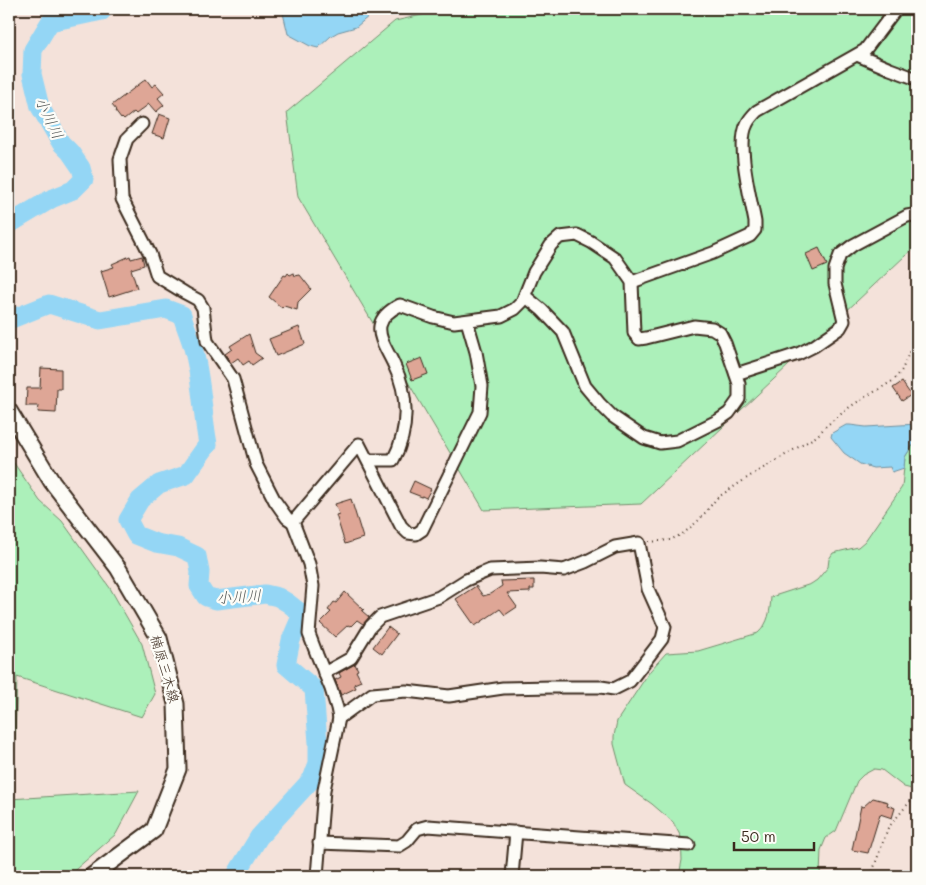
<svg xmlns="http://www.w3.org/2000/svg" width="926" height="885" viewBox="0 0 926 885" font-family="Mali,'Klee One',sans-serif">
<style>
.green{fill:#acf0ba;stroke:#748d6c}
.water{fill:#94d6f5;stroke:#70919f}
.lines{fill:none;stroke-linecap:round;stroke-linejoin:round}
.river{stroke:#94d6f5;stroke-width:19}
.building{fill:#dea696;stroke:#3b2a1e}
.street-casing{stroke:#3b2a1e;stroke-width:15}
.secondary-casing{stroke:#3b2a1e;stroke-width:19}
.path{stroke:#3b2a1e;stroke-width:2;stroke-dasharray:1 4;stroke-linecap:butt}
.street{stroke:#fdfcf7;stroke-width:11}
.secondary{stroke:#fdfcf7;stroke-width:15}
.labels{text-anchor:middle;stroke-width:4.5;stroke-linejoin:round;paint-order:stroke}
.street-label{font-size:14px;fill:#3b2a1e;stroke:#fdfcf7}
.water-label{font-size:15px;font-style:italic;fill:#515554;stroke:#fdfcf7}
</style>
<rect width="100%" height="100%" fill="#f4e2da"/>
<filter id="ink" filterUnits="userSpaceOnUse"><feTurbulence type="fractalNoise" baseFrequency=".02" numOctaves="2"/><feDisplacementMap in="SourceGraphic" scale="10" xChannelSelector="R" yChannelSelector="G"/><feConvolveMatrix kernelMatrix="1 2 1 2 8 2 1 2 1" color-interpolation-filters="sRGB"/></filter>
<g filter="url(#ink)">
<g class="green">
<polygon points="448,9 907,9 917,17 917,246 906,255 641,504 484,510 298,197 287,112 395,21"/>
<path d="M917,445V784L912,789L904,787L882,770L874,769L863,775L857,781L836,831L826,838L821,850L820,876H679L682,860L681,837L673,822L652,804L625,785L614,744V736L617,721L650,671L666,653L698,651L758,633C769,623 770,611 771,597L811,584L817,580L828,567L829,559L833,553L858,547L865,541L902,487L905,457L912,446Z"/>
<polygon points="9,456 40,501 62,521 110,588 142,644 155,694 142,717 17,677 14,768 9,763"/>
<polygon points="139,791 116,834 68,876 9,876 9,799"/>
</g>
<g class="water">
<polygon points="282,9 421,9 412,16 393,9 380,10 369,16 356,27 338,32 331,36 318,48 310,46 288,34"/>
<polygon points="917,424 917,445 912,446 905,457 904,468 892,472 890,467 873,468 860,464 844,453 831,437 832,433 846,425 850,425 866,427"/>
</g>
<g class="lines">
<g class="river">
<polyline points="9,223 11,223 51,199 73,190 84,179 81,168 70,152 61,143 40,107 32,74 33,50 50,22 102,11 103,9"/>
<path d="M9,320L49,304L100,320L166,309L182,315C185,326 190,337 193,348C202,379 202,413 208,444L186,475L159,484L140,500L128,520L136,535L156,543L178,547L197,556L200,572L199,586L206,597L216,600L265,594L278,597L288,603L302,614L291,640L286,665L314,689L318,743V763L312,779L259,837L237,873L236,876"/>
</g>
</g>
<g class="building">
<polygon points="146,79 152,87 156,84 164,93 158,98 164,105 156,112 149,104 136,114 134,112 124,120 122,118 121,119 115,111 116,110 112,105"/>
<polygon points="159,114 170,118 164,138 152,134"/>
<polygon points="819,248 827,265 813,271 806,254"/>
<polygon points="130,256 131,259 142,256 144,265 131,269 137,288 109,297 101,271 114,267 112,264"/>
<polygon points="288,273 290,275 294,273 295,276 300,275 311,289 298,302 297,310 284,306 282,308 269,297 284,275 286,276"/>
<polygon points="299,327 305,344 276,356 269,339"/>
<polygon points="249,334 255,353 262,358 252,365 249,361 243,365 238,358 231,363 225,354 232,349 230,346"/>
<polygon points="422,358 428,374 412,380 406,364"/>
<polygon points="41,368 61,369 61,389 57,389 56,413 38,412 39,406 26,406 27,388 40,388"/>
<polygon points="902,382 911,395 902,401 893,388"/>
<polygon points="414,481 431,489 426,498 422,496 422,497 409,492"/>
<polygon points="351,499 363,538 345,544 336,515 339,514 335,504"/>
<polygon points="534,580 534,589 530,589 530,592 507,593 517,607 505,615 500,609 475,626 456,599 476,586 483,596 490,594 502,586 501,581"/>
<polygon points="345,592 364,610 362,611 369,617 363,624 357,620 351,626 351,625 350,626 348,625 335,637 320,623 331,612 328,610 334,602 336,603"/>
<polygon points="388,627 397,634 382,654 373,647"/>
<polygon points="355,664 358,670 356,671 361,681 354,684 356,688 341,695 335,680 341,677 339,673"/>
<polygon points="873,798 888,802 887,805 895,808 892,818 880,814 868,853 852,850 861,806 863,807"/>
</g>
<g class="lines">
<g class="street-casing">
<g id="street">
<polyline points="857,55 890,69 917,79"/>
<polyline points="142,124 127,139 120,159 122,199 150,254 157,276 185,293 198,300 203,308 207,341 233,379 256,464 275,501 287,518 293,522 309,564 313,586 309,634 317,655 331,689 337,708 339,718 324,790 317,876"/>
<path d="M632,282L713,253L750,236L755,230V222C751,199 736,144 747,124C749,119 753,115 757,111L865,50L896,9"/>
<polyline points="736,374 798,354 814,346 840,328 844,321 835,284 835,269 840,255 853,245 907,216 913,215 917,216"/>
<path d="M368,460H393C409,431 409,395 394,365C389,353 378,339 380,326C382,315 392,309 400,305L433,317L454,322L501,316L515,309L522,302L534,272L551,245L560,237L577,235L591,242L615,258L632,282L634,333L639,339L646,338L694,326L712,328L720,333L725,343L739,384V399L729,413L719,420L677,441L660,443L644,438L612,416L600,404L585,386L563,332L542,310L525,296"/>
<polyline points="293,522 359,444 401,526 408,533 416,534 422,530 480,412 482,386 476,352 467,321"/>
<polyline points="324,673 351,658 370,627 380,617 439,597 466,580 490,570 540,568 564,570 585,562 615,547 639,543 648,589 665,627 662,639 630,681 614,689 601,687 553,687 503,688 449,696 406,691 372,694 339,718"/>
<polyline points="319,843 399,846 407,841 417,829 428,826 689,845"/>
<polyline points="512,876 516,832"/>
</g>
</g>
<g class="secondary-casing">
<polyline id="secondary" points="9,411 52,482 118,568 159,638 176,704 178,769 154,830 92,876"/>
</g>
<g class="path">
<polyline points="649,542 670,540 684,533 699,520 717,498 750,476 817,436 826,426 851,406 894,380 902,370 917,333"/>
<polyline points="871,876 888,828 917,793"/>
</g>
<use href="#street" class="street"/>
<use href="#secondary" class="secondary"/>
</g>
</g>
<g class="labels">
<g class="street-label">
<text transform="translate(165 669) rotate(74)" y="5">楠原三木線</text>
</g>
<g class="water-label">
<text transform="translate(49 118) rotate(64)" y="5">小川川</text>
<text transform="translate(239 597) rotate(-3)" y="5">小川川</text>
</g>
</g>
<rect width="926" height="885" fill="none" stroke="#fdfcf7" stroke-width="30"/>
<rect x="15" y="15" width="896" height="855" fill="none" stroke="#3b2a1e" stroke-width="2" filter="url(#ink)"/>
<path d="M734 842v8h80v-8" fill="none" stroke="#3b2a1e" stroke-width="2.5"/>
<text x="741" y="842" font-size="15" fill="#3b2a1e" stroke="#fdfcf7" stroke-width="4" paint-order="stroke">50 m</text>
</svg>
